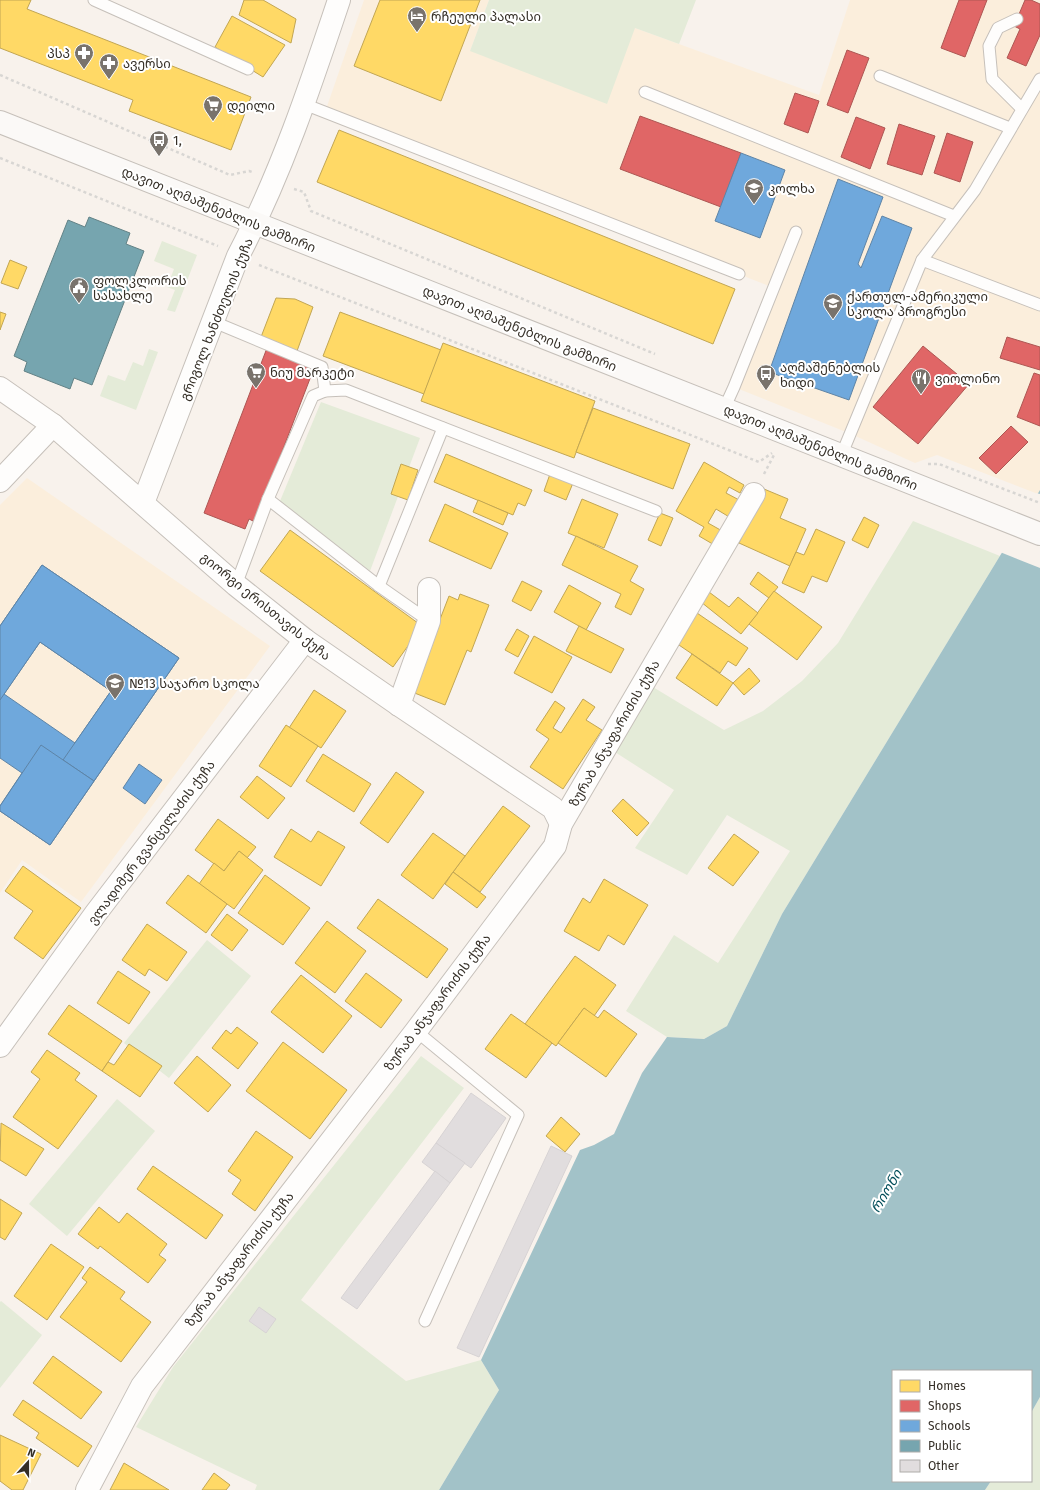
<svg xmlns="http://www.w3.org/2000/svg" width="1040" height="1490" viewBox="0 0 1040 1490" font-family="'Fira Sans','Noto Sans Georgian',sans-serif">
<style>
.built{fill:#fbeedc}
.green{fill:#e4ebd8}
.water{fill:#a2c2c8}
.pier{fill:#f8f2ec}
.homes{fill:#ffd966;stroke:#c2a653}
.shops{fill:#e06666;stroke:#ad5653}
.schools{fill:#6fa8dc;stroke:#5e84a6;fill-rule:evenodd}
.public{fill:#76a5af;stroke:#628286}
.building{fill:#e1ddde;stroke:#d7d3d4}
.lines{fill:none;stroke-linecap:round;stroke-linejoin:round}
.service-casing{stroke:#c6c0ba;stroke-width:13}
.minor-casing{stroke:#c6c0ba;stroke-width:24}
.secondary-casing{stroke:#c6c0ba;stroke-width:24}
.path{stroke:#d8d6d3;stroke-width:2.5;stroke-dasharray:3 3;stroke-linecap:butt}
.service{stroke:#fefdfc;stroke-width:11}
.minor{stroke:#fefdfc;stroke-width:22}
.secondary{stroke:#fbf9f7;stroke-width:22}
.labels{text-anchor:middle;stroke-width:4;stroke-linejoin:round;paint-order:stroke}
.poi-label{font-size:13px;fill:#352f27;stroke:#fff;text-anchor:start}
.street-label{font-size:13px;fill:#352f27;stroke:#fff}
.water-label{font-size:14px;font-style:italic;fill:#004d59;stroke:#fff}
</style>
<rect width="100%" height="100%" fill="#f8f2ec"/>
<g class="built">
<polygon points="364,0 489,0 470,51 635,28 819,95 850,0 1040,0 1040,490 1038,494 937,455 915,463 851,434 734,387 774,288 325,112"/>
<polygon points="27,478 270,646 81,902 22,860 0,893 0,505"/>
</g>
<g class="green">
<polygon points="489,0 696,0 679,44 635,28 607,104 470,51"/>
<polygon points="162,241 197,255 175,312 167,310 175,290 167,287 174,269 154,261"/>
<polygon points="149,349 158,352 136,410 100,396 108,375 125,381 133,362 143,366"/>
<polygon points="321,402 420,438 370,571 280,501"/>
<polygon points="913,521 1000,556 782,914 727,1026 704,1039 667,1037 626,1011 674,935 718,963 790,851 727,815 687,875 635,848 674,790 604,745 643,681 724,730 763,711 802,681 838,643"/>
<polygon points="207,940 251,976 169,1078 124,1043"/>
<polygon points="421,1056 464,1088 301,1300 406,1381 481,1360 499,1390 439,1490 255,1490 257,1485 136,1427 173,1367"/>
<polygon points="117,1099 155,1131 67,1236 29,1204"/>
<polygon points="1,1301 42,1335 0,1388 0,1302"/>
<polygon points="1040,1397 1040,1490 985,1490 991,1481 1031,1481 1031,1413"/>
</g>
<polygon class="water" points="1040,490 1040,1397 1031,1413 1031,1371 893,1371 893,1481 991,1481 985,1490 439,1490 499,1390 481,1360 580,1150 594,1145 614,1134 642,1073 667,1037 704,1039 727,1026 782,914"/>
<polygon class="pier" points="1036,493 1040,494 1040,568 1000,552"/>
<g class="homes">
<polygon points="0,0 31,0 27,9 251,97 231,150 129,111 133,100 0,48"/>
<polygon points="244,0 263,0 296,19 291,43 239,15"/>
<polygon points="380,0 480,0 441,101 354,66"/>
<polygon points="232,16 285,45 263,77 215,47"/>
<polygon points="339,130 735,289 713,344 317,182"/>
<polygon points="10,260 27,267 18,289 1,283"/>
<polygon points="276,298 295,299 313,307 297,351 261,337"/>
<polygon points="0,312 6,314 0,330"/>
<polygon points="340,312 441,350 424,394 323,356"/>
<polygon points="443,343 595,401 574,458 421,401"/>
<polygon points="593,408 690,444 673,489 576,452"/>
<polygon points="446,454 532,490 525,506 518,503 513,515 434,482"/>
<polygon points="704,462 744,485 740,493 729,487 726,493 741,501 731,518 716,509 708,523 724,532 716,546 699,536 704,527 676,511"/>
<polygon points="401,464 418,470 408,500 391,494"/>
<polygon points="550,474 573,483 566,500 544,491"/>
<polygon points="764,489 788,499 780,518 806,529 790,566 739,543"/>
<polygon points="582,499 618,514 604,548 568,533"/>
<polygon points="478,500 508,513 503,525 473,512"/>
<polygon points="445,504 508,533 491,569 429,541"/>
<polygon points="660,513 673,518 661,546 648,540"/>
<polygon points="864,517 879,525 868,548 852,540"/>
<polygon points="816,529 845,542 827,582 812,576 804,593 782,583 796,552 804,555"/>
<polygon points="290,530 422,626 393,667 260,571"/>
<polygon points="576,536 638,566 630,581 644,589 631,615 615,607 621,594 562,565"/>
<polygon points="758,572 778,587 769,598 750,584"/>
<polygon points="522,581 542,591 531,611 512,601"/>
<polygon points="569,585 601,603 586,630 554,612"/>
<polygon points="774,591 822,627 797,660 749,624"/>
<polygon points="709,592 729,607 738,597 758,613 741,634 701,602"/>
<polygon points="460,594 489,605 471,652 467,650 445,705 412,692 449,596 458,600"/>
<polygon points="697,613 748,648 736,666 728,661 720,673 676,643"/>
<polygon points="579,626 624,649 611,673 566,651"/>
<polygon points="517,629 529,636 518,657 505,650"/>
<polygon points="534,636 572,657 552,693 514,673"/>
<polygon points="692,654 733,683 717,706 676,678"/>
<polygon points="749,668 760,681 744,695 733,683"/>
<polygon points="314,690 346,711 321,748 289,728"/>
<polygon points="583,699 595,707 586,720 602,730 563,789 530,767 549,739 536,730 555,701 565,708 553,728 561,733"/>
<polygon points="286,725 318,746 291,787 259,766"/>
<polygon points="323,754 371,784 354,812 306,781"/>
<polygon points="396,772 424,792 388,843 360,823"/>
<polygon points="257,776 285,798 268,819 240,797"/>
<polygon points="623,799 649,823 637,836 612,811"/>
<polygon points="503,806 530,826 480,892 453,872"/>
<polygon points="218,819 256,847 247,858 239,851 224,871 195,850"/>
<polygon points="291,829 311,842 318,831 345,847 321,886 274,857"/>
<polygon points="433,833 465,856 433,899 401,875"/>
<polygon points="734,834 759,852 733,886 708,868"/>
<polygon points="239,851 263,870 234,909 199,884 214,863 224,871"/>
<polygon points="23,866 81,908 43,959 14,938 33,911 5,891"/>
<polygon points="453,872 486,897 477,908 445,884"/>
<polygon points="188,875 227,904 206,933 166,903"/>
<polygon points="265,875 310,908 283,945 238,913"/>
<polygon points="604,879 648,905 624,945 608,935 599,951 564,931 583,898 590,903"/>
<polygon points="378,899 448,949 427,978 357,928"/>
<polygon points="227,914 248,930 232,951 211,935"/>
<polygon points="327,921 366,951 335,993 295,963"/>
<polygon points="147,924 187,952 167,981 149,969 145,976 122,960"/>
<polygon points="575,956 616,985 594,1016 584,1008 556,1046 525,1024"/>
<polygon points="118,971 150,992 129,1024 97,1003"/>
<polygon points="366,973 402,1000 381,1028 345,1001"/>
<polygon points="301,975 352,1016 323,1053 271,1012"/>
<polygon points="69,1005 122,1041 102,1071 48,1034"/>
<polygon points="584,1008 598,1018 604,1010 637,1034 606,1077 558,1043"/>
<polygon points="511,1014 552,1043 526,1078 485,1049"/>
<polygon points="237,1027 258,1043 238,1069 212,1048 226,1030 231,1034"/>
<polygon points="283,1042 347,1090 310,1139 246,1091"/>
<polygon points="129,1044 162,1066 140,1097 102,1071 108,1062 114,1065"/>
<polygon points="47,1050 80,1073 75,1080 97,1096 58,1149 13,1117 40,1079 31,1072"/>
<polygon points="197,1056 231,1085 208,1112 174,1083"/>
<polygon points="561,1117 580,1134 565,1152 546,1136"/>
<polygon points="1,1123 44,1149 26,1176 0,1160"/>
<polygon points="256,1131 293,1157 255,1211 232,1194 241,1180 228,1171"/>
<polygon points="153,1166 223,1215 206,1239 137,1189"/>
<polygon points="0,1199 22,1213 5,1240 0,1237"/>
<polygon points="99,1207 119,1223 127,1213 167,1244 159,1255 166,1260 148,1283 100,1246 98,1249 78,1234"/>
<polygon points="51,1244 84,1267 47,1320 14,1296"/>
<polygon points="90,1267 125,1292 120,1299 151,1322 121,1362 60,1317 87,1282 82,1278"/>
<polygon points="53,1356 102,1392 81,1419 33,1383"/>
<polygon points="23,1400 92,1446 78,1467 36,1438 39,1433 13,1415"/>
<polygon points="0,1435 41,1454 23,1490 12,1490 0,1481"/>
<polygon points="124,1463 169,1490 110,1490"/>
<polygon points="214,1473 230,1485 226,1490 202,1490"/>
</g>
<g class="shops">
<polygon points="959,0 987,0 965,57 941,48"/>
<polygon points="1025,0 1031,0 1040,4 1040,35 1026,66 1007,58 1020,29 1014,26"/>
<polygon points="847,50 869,58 848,113 827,105"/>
<polygon points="795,93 819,101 808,133 784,124"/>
<polygon points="640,116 741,153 721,207 620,169"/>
<polygon points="856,117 885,128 870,169 841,157"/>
<polygon points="899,124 935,136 922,175 887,164"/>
<polygon points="947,133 973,142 960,182 934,173"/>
<polygon points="1007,337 1040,347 1040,370 1000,358"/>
<polygon points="923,346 969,384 918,444 873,407"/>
<polygon points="267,348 309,364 305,374 311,376 255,522 249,519 245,529 204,513"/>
<polygon points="1034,373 1040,375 1040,426 1017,417"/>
<polygon points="1011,426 1028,442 996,474 979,458"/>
</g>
<g class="schools">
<polygon points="741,153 785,170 760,238 715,221"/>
<polygon points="838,179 883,197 858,264 861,268 882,216 912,228 849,400 769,372"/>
<path d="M42,565L179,658L50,845L0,811V806L22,773L0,758V626ZM40,642L111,691L75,743L4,694Z"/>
<polygon points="42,565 179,658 94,781 63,760 111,691 40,642 0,700 0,626"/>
<polygon points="41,745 94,781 50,845 0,811 0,806"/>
<polygon points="139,764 162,780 145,804 123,788"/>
</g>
<polygon class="public" points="89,217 130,233 126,244 144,251 92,385 74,378 70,389 24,371 27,362 14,356 68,220 85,227"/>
<g class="building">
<polygon points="471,1093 506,1118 471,1168 436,1143"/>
<polygon points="436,1143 465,1163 450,1183 422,1162"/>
<polygon points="551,1146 572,1156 479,1357 457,1348"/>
<polygon points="435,1171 450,1183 357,1309 341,1298"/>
<polygon points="259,1307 276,1319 266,1333 249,1321"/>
</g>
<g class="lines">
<g class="service-casing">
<g id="service">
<polyline points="94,0 248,69"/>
<polyline points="1017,19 998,28 989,46 992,79 1022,109"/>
<polyline points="880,76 1010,128"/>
<polyline points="645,92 954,216"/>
<polyline points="304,104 739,274"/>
<polyline points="922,260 1040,305"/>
<polyline points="214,322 322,367 325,391"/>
<polyline points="724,409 734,387 796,232"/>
<polyline points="841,456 922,260 975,190 1040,79"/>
<polyline points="268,499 379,586"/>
<polyline points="236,585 268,499 313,396 325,391 346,390 656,511"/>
<polyline points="429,621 379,586 443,428"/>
<polyline points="416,1031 518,1115 425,1321"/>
</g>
</g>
<g class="minor-casing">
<g id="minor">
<polyline points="0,388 53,425 236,585 305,640 399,705 553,808 561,824"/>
<polyline points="0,481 53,425"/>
<path d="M143,503L238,256C281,174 310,87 339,0"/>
<polyline points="399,705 429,621 429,589"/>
<polyline points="0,1046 96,913 305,640"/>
<polyline points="87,1490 142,1386 416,1031 555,846 561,824 754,494"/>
</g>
</g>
<g class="secondary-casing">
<polyline id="secondary" points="0,122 1040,534"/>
</g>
<g class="path">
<polyline points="0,75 230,175 249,171 252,172"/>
<polyline points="0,158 218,246"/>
<polyline points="294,189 304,192 311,211 655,354"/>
<polyline points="259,265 759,462 772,453"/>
<polyline points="928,464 939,464 1040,503"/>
<polyline points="764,474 775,453"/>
</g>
<use href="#service" class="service"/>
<use href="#minor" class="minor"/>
<use href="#secondary" class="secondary"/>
</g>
<defs>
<g id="hotel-pin" transform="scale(1)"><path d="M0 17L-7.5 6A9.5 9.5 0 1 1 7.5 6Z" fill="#79736c" stroke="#fff"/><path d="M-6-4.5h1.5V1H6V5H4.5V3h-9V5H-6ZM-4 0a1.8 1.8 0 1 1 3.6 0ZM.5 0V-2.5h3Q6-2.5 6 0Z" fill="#fff"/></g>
<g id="pharmacy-pin" transform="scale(1)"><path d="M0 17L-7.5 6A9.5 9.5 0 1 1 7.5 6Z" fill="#79736c" stroke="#fff"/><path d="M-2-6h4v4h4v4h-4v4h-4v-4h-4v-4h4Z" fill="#fff"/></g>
<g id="supermarket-pin" transform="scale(1)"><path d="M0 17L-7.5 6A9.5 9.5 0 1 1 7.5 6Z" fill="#79736c" stroke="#fff"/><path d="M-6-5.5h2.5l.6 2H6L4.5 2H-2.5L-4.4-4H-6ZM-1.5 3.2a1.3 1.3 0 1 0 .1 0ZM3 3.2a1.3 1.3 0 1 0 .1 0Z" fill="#fff"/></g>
<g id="bus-pin" transform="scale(1)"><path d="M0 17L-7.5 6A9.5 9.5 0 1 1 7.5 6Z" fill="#79736c" stroke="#fff"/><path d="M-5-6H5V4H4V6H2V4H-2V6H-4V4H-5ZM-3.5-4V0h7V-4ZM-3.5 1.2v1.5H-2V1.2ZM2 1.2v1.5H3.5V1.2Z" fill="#fff"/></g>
<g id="university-pin" transform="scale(1)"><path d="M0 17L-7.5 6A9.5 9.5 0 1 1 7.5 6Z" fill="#79736c" stroke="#fff"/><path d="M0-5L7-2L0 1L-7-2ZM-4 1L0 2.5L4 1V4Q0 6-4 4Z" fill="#fff"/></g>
<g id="civic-pin" transform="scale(1)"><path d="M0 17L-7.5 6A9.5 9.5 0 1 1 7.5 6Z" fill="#79736c" stroke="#fff"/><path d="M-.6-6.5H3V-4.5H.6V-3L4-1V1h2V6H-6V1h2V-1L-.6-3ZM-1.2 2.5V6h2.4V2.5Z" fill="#fff"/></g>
<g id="school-pin" transform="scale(1)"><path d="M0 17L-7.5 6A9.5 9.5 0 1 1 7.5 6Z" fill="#79736c" stroke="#fff"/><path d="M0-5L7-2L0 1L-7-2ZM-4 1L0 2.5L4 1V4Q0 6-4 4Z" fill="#fff"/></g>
<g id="restaurant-pin" transform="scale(1)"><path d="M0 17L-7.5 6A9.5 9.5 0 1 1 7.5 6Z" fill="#79736c" stroke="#fff"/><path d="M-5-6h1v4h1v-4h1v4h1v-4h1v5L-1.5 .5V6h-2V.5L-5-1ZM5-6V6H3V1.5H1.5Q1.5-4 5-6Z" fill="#fff"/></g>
</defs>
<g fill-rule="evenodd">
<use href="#hotel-pin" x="417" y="16"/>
<use href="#pharmacy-pin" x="84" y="53"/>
<use href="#pharmacy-pin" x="109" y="63"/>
<use href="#supermarket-pin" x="213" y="105"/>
<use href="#bus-pin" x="159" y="140"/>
<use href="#university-pin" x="754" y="188"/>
<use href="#civic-pin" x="79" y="287"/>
<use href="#school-pin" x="833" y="303"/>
<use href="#supermarket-pin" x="256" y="372"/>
<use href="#bus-pin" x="766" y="374"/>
<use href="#restaurant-pin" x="921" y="378"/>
<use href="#school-pin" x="115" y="683"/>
</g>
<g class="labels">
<g class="poi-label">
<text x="431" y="21">რჩეული პალასი</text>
<text x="70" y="58" text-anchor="end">პსპ</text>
<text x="123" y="68">ავერსი</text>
<text x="227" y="110">დეილი</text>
<text x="173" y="145">1,</text>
<text x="768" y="193">კოლხა</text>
<text x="93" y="285">ფოლკლორის<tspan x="93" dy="15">სასახლე</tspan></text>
<text x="847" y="301">ქართულ-ამერიკული<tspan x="847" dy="15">სკოლა პროგრესი</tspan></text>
<text x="780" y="372">აღმაშენებლის<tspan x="780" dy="15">ხიდი</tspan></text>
<text x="270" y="377">ნიუ მარკეტი</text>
<text x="935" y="383">ვიოლინო</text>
<text x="129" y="688">№13 საჯარო სკოლა</text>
</g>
<g class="street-label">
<text transform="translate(219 209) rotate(22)" y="5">დავით აღმაშენებლის გამზირი</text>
<text transform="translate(216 319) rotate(-68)" y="5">გრიგოლ ხანძთელის ქუჩა</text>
<text transform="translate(520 328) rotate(22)" y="5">დავით აღმაშენებლის გამზირი</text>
<text transform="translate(821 447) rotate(22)" y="5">დავით აღმაშენებლის გამზირი</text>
<text transform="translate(266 606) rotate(39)" y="5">გიორგი ერისთავის ქუჩა</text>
<text transform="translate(614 733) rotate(-60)" y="5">ზურაბ ანჯაფარიძის ქუჩა</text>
<text transform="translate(151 842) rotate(-53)" y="5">ვლადიმერ გვანცელაძის ქუჩა</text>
<text transform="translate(437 1002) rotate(-53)" y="5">ზურაბ ანჯაფარიძის ქუჩა</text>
<text transform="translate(239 1259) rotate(-52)" y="5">ზურაბ ანჯაფარიძის ქუჩა</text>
</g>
<g class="water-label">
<text transform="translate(886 1191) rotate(-59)" y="5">რიონი</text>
</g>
</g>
<rect x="892" y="1370" width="140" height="112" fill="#ffffff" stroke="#aeaca9"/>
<rect x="900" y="1380" width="20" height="12" fill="#ffd966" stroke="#aeaca9"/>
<text x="928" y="1390" font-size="12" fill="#352f27">Homes</text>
<rect x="900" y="1400" width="20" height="12" fill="#e06666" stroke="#aeaca9"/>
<text x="928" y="1410" font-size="12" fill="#352f27">Shops</text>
<rect x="900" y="1420" width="20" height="12" fill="#6fa8dc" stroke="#aeaca9"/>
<text x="928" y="1430" font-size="12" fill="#352f27">Schools</text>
<rect x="900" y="1440" width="20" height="12" fill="#76a5af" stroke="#aeaca9"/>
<text x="928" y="1450" font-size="12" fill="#352f27">Public</text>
<rect x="900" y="1460" width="20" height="12" fill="#e1ddde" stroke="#aeaca9"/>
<text x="928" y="1470" font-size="12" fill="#352f27">Other</text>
<g transform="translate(28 1462) rotate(21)" stroke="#ffffff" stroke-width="3" paint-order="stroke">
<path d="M0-3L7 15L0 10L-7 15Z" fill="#352f27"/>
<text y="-6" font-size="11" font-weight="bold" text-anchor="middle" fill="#352f27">N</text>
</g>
</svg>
